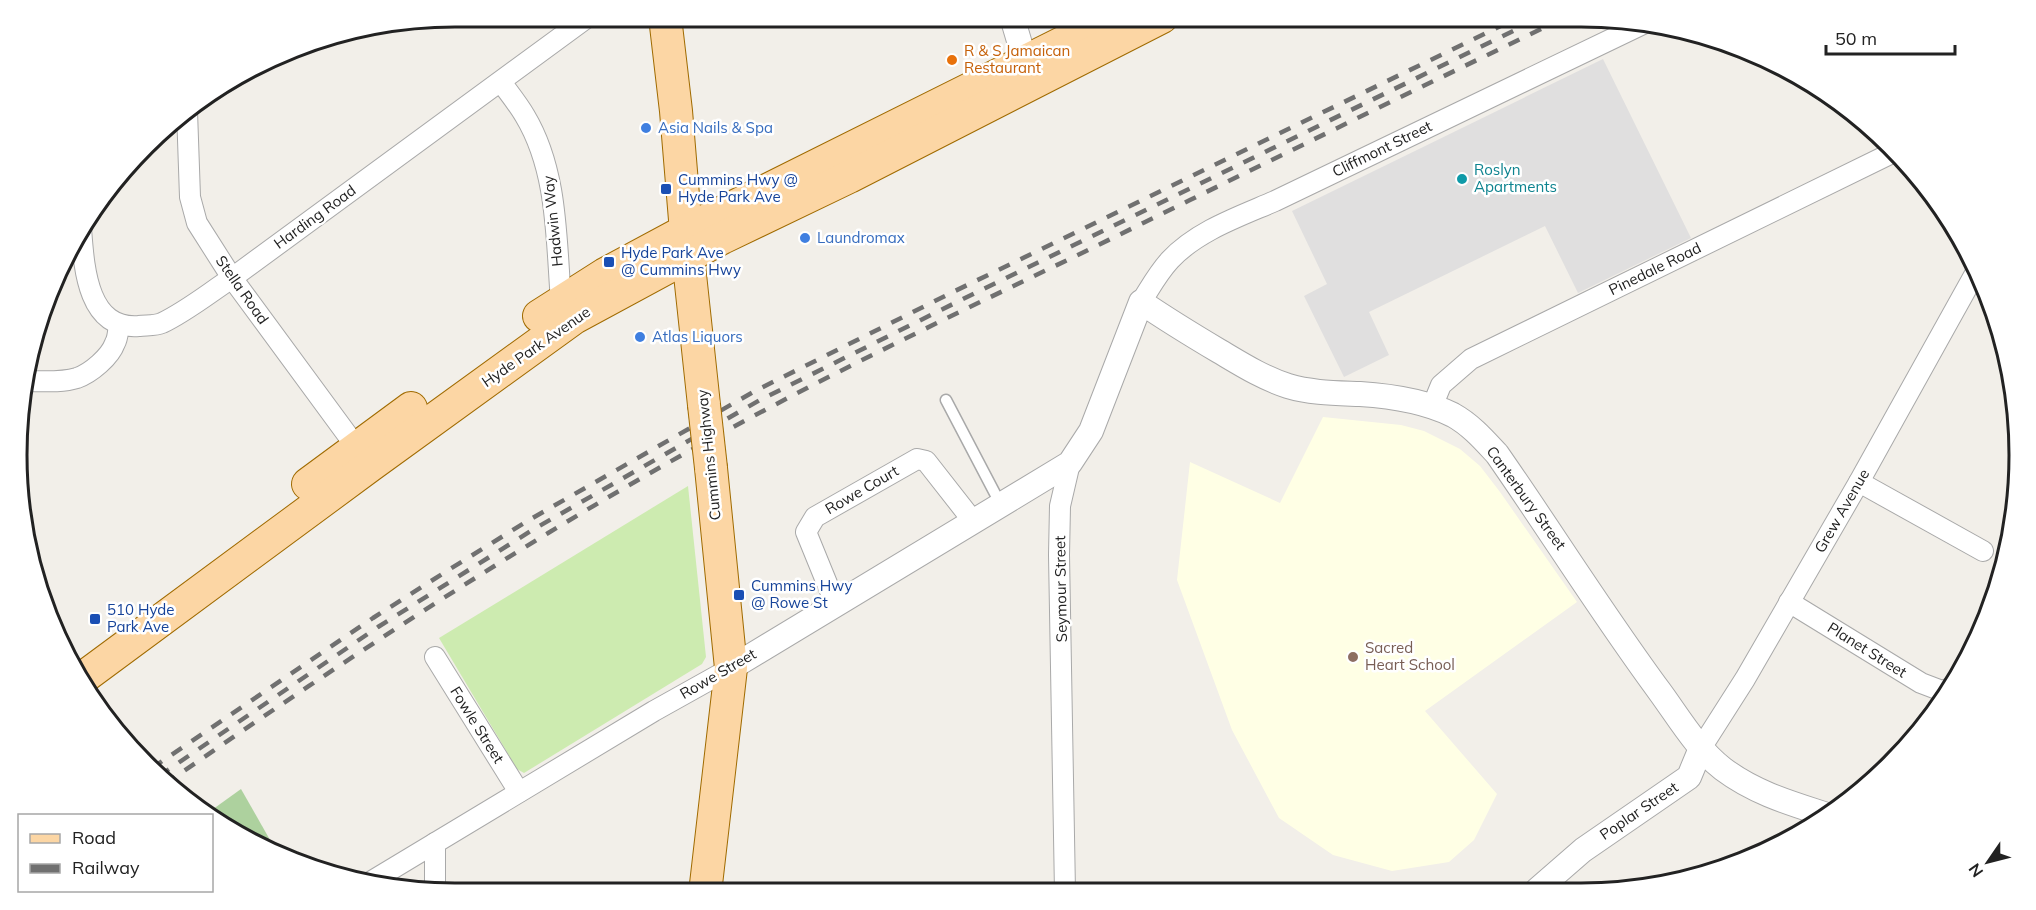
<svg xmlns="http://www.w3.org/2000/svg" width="2036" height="910" viewBox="0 0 2036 910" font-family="Mulish,sans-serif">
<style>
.residential{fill:#e0dfdf}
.education{fill:#ffffe5}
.grass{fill:#cdebb0}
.forest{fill:#add19e}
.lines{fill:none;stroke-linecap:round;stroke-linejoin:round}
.service-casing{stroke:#a9a9a9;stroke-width:13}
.minor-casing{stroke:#a9a9a9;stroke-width:22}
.tertiary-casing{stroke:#a9a9a9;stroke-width:26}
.primary-casing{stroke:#a06b00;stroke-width:34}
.service{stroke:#fff;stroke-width:10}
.minor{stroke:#fff;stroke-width:20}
.tertiary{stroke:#fff;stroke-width:24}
.primary{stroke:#fcd6a4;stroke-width:32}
.rail{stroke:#707070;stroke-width:4.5;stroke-dasharray:12 12;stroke-linecap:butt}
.primary-bridge-casing{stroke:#a06b00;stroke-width:34;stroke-linecap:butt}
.primary-bridge{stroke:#fcd6a4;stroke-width:32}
.food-dot{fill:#e8710a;stroke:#fff;stroke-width:2}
.shop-dot{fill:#3f7fe0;stroke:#fff;stroke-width:2}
.culture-dot{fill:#0f9aa8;stroke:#fff;stroke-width:2}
.transit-dot{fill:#1a4fb4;stroke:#fff;stroke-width:2}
.education-dot{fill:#8d6e63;stroke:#fff;stroke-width:2}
.labels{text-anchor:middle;stroke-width:5;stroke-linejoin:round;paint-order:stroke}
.food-label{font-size:15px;fill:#c56008;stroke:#fff;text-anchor:start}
.shop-label{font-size:15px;fill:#366cbe;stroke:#fff;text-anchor:start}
.street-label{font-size:15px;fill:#222;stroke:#fff}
.culture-label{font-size:15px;fill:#0d838f;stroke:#fff;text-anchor:start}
.transit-label{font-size:15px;fill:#164399;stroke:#fff;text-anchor:start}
.education-label{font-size:15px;fill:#785e54;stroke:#fff;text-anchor:start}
.rim{fill:none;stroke:#222;stroke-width:3}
</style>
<rect width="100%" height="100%" fill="#f2efe9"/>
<polygon class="residential" points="1603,59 1691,238 1578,293 1545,226 1369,312 1389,355 1344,377 1304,296 1327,284 1292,211"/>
<polygon class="education" points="1323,417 1401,425 1424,431 1460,449 1480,466 1500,492 1577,602 1425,711 1497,794 1474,840 1449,862 1392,871 1333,855 1279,818 1232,730 1177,580 1190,462 1280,503"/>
<polygon class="grass" points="688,486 706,657 702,664 524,773 517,769 439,638"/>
<polygon class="forest" points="241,789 278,854 209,812"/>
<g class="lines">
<g class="service-casing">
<polyline id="service" points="946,400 1001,505"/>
</g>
<g class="minor-casing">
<g id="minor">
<path d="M501,82C509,93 518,104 525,116C558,171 556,239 561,301"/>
<polyline points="187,111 190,197 197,223 232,278 357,448"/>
<path d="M81,228C84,267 87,330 139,326C146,325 155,326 162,323C187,311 209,293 232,278L588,17"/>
<path d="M1141,302C1150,288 1158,273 1170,260C1197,231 1238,217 1275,201L1645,23"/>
<path d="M24,381C41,381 61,383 77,378C91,373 110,357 115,343C118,338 118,330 119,325"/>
<polyline points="1432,407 1441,385 1471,359 1896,151"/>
<polyline points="1859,482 1983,551"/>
<polyline points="1789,602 1921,683 1942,691 1948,689"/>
<polyline points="835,603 806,532 815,517 917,459 926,461 973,521"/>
<polyline points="435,657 519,792"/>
<polyline points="1701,748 1745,679 1859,482 1977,270"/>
<polyline points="435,843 435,892"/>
<polyline points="367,884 654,711 731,668"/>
<polyline points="1065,892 1059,555 1060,506 1070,463"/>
</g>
</g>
<g class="tertiary-casing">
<g id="tertiary">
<polyline points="1012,17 1030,78"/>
<path d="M731,668L1070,463L1091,431L1141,302C1166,319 1192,335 1219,351C1241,364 1263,378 1288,386C1311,393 1336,393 1360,394C1391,396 1425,401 1453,415C1471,425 1484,440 1497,454C1552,533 1603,615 1660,692C1679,718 1697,749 1723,769C1755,793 1790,803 1827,815"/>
<polyline points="1537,890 1583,850 1689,777 1701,748"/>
</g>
</g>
<g class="primary-casing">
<g id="primary">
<polyline points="665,17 676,111 688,256 704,405"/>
<polyline points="539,316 605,274 685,231 1096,26"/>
<polyline points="308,484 411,408"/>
<polyline points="80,680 371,465 574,318 722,238 849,177 1162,17"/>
<polyline points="705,893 731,668 711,468"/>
</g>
</g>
<use href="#service" class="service"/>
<use href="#minor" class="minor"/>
<use href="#tertiary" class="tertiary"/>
<use href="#primary" class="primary"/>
<g class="rail">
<polyline points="152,768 373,618 450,569 529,520 755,391 955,291 1519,17"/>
<polyline points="159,776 378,627 534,529 760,400 959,301 1542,17"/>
<path d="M165,784C359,650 556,520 765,410C869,355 976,304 1082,253C1243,174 1404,95 1566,17"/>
</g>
<g class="primary-bridge-casing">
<polyline id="primary-bridge" points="704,405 711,468"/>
</g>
<use href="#primary-bridge" class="primary-bridge"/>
</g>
<circle class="food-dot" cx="952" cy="60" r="6"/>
<g class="shop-dot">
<circle cx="646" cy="128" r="6"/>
<circle cx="805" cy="238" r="6"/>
<circle cx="640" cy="337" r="6"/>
</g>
<circle class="culture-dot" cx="1462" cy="179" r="6"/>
<g class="transit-dot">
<rect x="660" y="183" width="12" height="12" rx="3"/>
<rect x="603" y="256" width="12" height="12" rx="3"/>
<rect x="733" y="589" width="12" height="12" rx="3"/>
<rect x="89" y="613" width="12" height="12" rx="3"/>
</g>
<circle class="education-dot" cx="1353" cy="657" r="6"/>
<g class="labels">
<g class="food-label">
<text x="964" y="56">R &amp; S Jamaican<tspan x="964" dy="17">Restaurant</tspan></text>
</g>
<g class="shop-label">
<text x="658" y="133">Asia Nails &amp; Spa</text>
<text x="817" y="243">Laundromax</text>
<text x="652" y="342">Atlas Liquors</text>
</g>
<g class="street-label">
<text transform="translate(1382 149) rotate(-26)" y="5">Cliffmont Street</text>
<text transform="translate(315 217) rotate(-36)" y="5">Harding Road</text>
<text transform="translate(553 221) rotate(-96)" y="5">Hadwin Way</text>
<text transform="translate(1655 269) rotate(-26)" y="5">Pinedale Road</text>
<text transform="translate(242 290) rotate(55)" y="5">Stella Road</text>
<text transform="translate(536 347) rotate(-35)" y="5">Hyde Park Avenue</text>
<text transform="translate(709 455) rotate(-96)" y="5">Cummins Highway</text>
<text transform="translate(862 490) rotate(-30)" y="5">Rowe Court</text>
<text transform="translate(1526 498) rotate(54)" y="5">Canterbury Street</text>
<text transform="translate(1842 511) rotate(-60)" y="5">Grew Avenue</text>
<text transform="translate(1061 589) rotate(-91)" y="5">Seymour Street</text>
<text transform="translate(1867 650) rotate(32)" y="5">Planet Street</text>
<text transform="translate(718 674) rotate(-30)" y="5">Rowe Street</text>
<text transform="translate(477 725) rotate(58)" y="5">Fowle Street</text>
<text transform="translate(1639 811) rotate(-34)" y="5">Poplar Street</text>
</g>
<g class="culture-label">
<text x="1474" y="175">Roslyn<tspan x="1474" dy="17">Apartments</tspan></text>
</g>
<g class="transit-label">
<text x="678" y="185">Cummins Hwy @<tspan x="678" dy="17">Hyde Park Ave</tspan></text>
<text x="621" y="258">Hyde Park Ave<tspan x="621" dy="17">@ Cummins Hwy</tspan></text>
<text x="751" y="591">Cummins Hwy<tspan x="751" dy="17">@ Rowe St</tspan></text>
<text x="107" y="615">510 Hyde<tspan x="107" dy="17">Park Ave</tspan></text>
</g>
<g class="education-label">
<text x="1365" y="653">Sacred<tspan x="1365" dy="17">Heart School</tspan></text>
</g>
</g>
<path d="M0 0H2036V910H0ZM455 27H1581A428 428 0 0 1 2009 455V455A428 428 0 0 1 1581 883H455A428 428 0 0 1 27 455V455A428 428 0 0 1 455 27Z" fill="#fff" fill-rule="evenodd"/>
<path class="rim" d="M455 27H1581A428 428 0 0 1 2009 455V455A428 428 0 0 1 1581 883H455A428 428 0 0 1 27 455V455A428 428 0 0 1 455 27Z"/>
<rect x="18" y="814" width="195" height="78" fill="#ffffff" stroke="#a7a7a7" stroke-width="1.5"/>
<rect x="30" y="834" width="30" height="9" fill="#fcd6a4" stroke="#a7a7a7" stroke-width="1.5"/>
<text x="72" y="844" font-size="18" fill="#222222">Road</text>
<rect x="30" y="864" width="30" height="9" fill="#707070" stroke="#a7a7a7" stroke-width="1.5"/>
<text x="72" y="874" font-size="18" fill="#222222">Railway</text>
<g transform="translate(1988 862) rotate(235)" stroke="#ffffff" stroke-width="4.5" paint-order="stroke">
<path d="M0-4.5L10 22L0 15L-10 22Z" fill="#222222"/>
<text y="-9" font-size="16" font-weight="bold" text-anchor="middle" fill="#222222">N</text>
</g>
<path d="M1826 45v9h129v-9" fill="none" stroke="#222222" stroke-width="3"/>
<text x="1835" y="45" font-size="18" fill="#222222" stroke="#ffffff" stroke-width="4.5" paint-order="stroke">50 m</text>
</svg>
